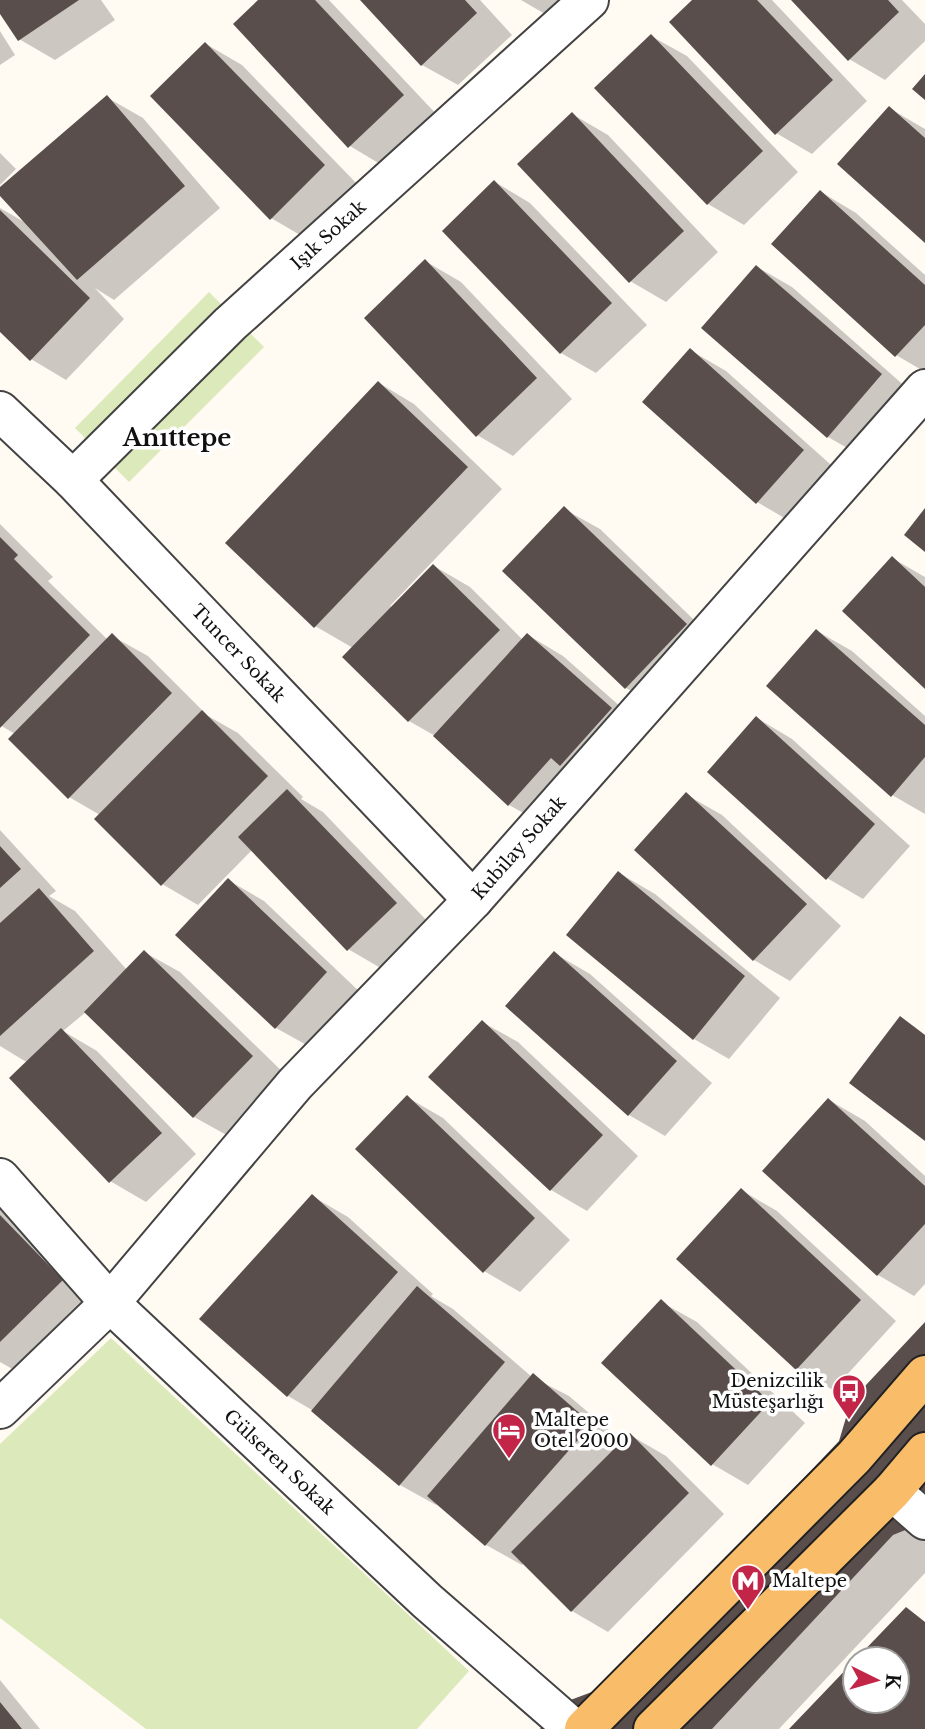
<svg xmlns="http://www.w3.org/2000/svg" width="925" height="1729" viewBox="0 0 925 1729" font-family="'Libre Baskerville',serif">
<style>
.green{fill:#dceabb}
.shadow{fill:#0003}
.building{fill:#594e4c}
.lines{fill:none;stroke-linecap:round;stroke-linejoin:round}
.minor-casing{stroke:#434343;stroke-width:42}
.major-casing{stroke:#212121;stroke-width:42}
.minor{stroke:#fff;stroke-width:38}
.major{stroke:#f9bc68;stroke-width:38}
.labels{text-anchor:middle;stroke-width:7;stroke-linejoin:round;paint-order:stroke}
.street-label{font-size:18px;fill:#101010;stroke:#fff}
.poi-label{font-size:18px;fill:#101010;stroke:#fff;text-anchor:start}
.district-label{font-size:24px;font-weight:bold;fill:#101010;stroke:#fff}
</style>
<rect width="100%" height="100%" fill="#fffaf2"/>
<g class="green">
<polygon points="209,292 264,347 129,482 75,428"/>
<polygon points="111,1338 469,1671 417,1729 146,1729 0,1618 0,1444"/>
</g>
<g class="shadow">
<polygon points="0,0 101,0 115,20 55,60 19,39 0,10"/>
<polygon points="260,0 329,0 439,117 385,167 350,146"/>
<polygon points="362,0 480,0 512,35 458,85 422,65"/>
<polygon points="521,0 560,0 545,14"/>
<polygon points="694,0 772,0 867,101 812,154 776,133"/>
<polygon points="793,0 902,0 925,24 925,41 885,80 849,59"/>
<polygon points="0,31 15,55 0,65"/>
<polygon points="651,36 687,56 798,172 744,225 708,204"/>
<polygon points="206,44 242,65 360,187 307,239 271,218"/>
<polygon points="108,98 143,118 220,208 114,300 95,288 124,319 66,380 31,359 0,329 0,208 26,223 0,189"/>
<polygon points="889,108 925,129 925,241"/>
<polygon points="572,114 608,135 718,252 666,302 630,281"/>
<polygon points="0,153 16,169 0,185"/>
<polygon points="495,182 530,203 647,325 596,373 561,353"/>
<polygon points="821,192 856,213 925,275 925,372 896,355"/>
<polygon points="425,261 461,282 572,399 513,456 477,435"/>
<polygon points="757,267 792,287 916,396 863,457 828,437"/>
<polygon points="690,350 726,371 839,472 793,523 757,502"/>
<polygon points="379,383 414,404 502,489 390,606 393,608 434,566 470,587 523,640 528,635 563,656 647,730 534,819 509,805 437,737 409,721 344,657 353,648 315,626"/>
<polygon points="564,509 600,529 721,646 662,709 626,688"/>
<polygon points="0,524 53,577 48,581 108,640 112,636 148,656 208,716 238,733 303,797 301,799 323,812 431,925 384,970 348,949 252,850 198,905 162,884 100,815 69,797 15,734 0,725"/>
<polygon points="892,558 925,577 925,686"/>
<polygon points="817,631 852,651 925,716 925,814 892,795"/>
<polygon points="757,718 792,739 910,846 863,899 827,878"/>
<polygon points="687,795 722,815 841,926 790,981 754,960 636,850"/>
<polygon points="0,830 56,891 49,896 75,911 127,970 144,952 180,972 288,1077 230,1137 194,1117 86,1012 63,1031 97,1051 196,1154 146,1202 110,1181 28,1063 0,1046"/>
<polygon points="619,873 655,894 780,998 729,1059 694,1039"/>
<polygon points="228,880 264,901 362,994 312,1048 276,1028"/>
<polygon points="554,953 590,974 712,1083 665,1136 629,1115"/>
<polygon points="482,1022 518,1042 638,1156 587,1211 551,1190 431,1077"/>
<polygon points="407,1097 443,1118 570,1240 520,1292 484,1271"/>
<polygon points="829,1100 865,1121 925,1176 925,1284 914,1296 878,1275 765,1171"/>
<polygon points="741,1190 777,1211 896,1321 833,1390 797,1369 678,1259"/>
<polygon points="312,1196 348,1217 433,1294 431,1296 453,1309 532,1377 569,1396 623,1442 630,1435 666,1456 724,1514 608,1632 572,1611 524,1563 522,1565 486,1545 438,1503 436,1505 400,1485 312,1410 288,1396"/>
<polygon points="0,1201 98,1302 23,1375 0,1362"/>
<polygon points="661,1302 697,1322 805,1423 748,1485 712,1464"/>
<polygon points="925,1324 925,1573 779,1729 543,1729 609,1688 841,1441"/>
<polygon points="0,1680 40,1729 0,1729"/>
</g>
<g class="building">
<polygon points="0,0 79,0 18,41 0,14"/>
<polygon points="258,0 315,0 404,95 348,148 233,24"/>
<polygon points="360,0 465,0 477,13 421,66"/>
<polygon points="692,0 757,0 833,80 775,135 669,22"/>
<polygon points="791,0 888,0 899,12 848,61"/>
<polygon points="651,34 763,151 707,205 594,88"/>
<polygon points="205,42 325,165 270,220 150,96"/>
<polygon points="925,74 925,100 912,89"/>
<polygon points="107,95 185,186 77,280 0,196 0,187"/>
<polygon points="889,106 925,138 925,243 837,164"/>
<polygon points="572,112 684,231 629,283 517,164"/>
<polygon points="494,180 612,303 560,354 442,231"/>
<polygon points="820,190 925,285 925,325 895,357 771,244"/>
<polygon points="0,210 90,298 30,361 0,332"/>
<polygon points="425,259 537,378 476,437 364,318"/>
<polygon points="756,265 882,374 827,438 701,328"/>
<polygon points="690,348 804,450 756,504 642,402"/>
<polygon points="378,381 468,467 314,628 225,543"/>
<polygon points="564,506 687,624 625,689 502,571"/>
<polygon points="925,508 925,552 904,535"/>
<polygon points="0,537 18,555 14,559 90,635 0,728"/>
<polygon points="892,556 925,587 925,689 842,611"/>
<polygon points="433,564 500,630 408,722 342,657"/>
<polygon points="816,629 925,725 925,757 891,797 766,686"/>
<polygon points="112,633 172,693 68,799 8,739"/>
<polygon points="527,633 612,708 560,766 551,758 508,806 433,736"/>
<polygon points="202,710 268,776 161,886 94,819"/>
<polygon points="756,716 875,824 826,880 707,772"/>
<polygon points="287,789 397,903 347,951 238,837"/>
<polygon points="686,792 807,904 753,961 634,850"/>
<polygon points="0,846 21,869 0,888"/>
<polygon points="618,871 745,976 693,1040 566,935"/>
<polygon points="228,878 327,972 275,1029 175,935"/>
<polygon points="39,888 94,951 0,1036 0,923"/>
<polygon points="144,950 253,1056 193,1118 84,1012"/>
<polygon points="554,951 677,1061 628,1116 505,1006"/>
<polygon points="900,1016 925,1035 925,1141 849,1083"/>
<polygon points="482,1020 603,1135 550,1191 428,1077"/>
<polygon points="61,1028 162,1133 109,1183 9,1078"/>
<polygon points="407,1095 535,1218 483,1273 355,1149"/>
<polygon points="828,1098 925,1186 925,1224 877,1276 762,1171"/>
<polygon points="741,1188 861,1300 796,1370 676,1259"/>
<polygon points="312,1194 398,1272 287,1397 199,1319"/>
<polygon points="0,1215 63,1280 0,1342"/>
<polygon points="417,1286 505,1362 399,1486 311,1411"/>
<polygon points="661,1299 770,1402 711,1466 601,1363"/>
<polygon points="925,1322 925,1522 893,1535 712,1729 540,1729 565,1702 608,1686 839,1441 851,1401"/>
<polygon points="533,1373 592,1424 485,1546 427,1496"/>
<polygon points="630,1433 689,1493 571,1612 511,1552"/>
<polygon points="906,1607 925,1622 925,1729 789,1729 855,1660 855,1701 897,1701 897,1659 856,1659"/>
<polygon points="0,1702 22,1729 0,1729"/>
</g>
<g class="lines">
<g class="minor-casing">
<g id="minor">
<path id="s1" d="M0,411L73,480L473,900"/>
<path id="s2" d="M73,480L230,324L589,0"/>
<path id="s3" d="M0,1178L110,1303L427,1601L574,1729"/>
<path id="s4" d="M0,1409L110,1303L295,1084L473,900L925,389"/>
<polyline points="892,1491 925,1520"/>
</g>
</g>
<g class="major-casing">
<g id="major">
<polyline points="584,1729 854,1457 925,1375"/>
<polyline points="653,1729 892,1491 925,1452"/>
</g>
</g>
<use href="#minor" class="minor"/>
<use href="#major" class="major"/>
</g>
<defs>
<g id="bus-pin" transform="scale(1.75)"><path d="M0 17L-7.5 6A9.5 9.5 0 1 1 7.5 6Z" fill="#c22548" stroke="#fff"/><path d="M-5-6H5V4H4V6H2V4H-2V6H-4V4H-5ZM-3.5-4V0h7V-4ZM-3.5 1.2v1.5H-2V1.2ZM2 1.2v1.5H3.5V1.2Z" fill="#fff"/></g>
<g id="hotel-pin" transform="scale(1.75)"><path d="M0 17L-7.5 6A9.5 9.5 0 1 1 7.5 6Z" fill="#c22548" stroke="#fff"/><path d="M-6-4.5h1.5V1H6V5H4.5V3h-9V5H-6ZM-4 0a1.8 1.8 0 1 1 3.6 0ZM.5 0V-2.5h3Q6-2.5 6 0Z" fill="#fff"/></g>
<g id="metro-pin" transform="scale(1.75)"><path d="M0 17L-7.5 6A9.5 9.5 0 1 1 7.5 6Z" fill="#c22548" stroke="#fff"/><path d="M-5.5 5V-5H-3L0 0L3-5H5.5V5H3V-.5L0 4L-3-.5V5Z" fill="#fff"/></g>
</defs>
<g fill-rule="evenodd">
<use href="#bus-pin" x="849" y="1391"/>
<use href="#hotel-pin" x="509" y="1430"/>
<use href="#metro-pin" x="748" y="1581"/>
</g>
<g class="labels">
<g class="street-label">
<text dy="6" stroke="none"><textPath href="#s2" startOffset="354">Işık Sokak</textPath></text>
<text dy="6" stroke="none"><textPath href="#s1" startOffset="340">Tuncer Sokak</textPath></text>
<text dy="6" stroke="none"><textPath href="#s4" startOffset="765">Kubilay Sokak</textPath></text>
<text dy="6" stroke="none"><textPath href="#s3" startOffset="399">Gülseren Sokak</textPath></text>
</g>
<g class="poi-label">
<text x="824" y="1387" text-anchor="end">Denizcilik<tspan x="824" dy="21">Müsteşarlığı</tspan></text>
<text x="534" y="1426">Maltepe<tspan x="534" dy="21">Otel 2000</tspan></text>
<text x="772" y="1587">Maltepe</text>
</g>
<g class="district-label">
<text x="177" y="446">Anıttepe</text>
</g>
</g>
<g transform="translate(876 1680) rotate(95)"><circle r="33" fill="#ffffff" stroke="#9f9f9f" stroke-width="2"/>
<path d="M0-5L12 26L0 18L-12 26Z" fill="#c22548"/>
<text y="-10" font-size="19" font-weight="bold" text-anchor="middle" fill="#101010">K</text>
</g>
</svg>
